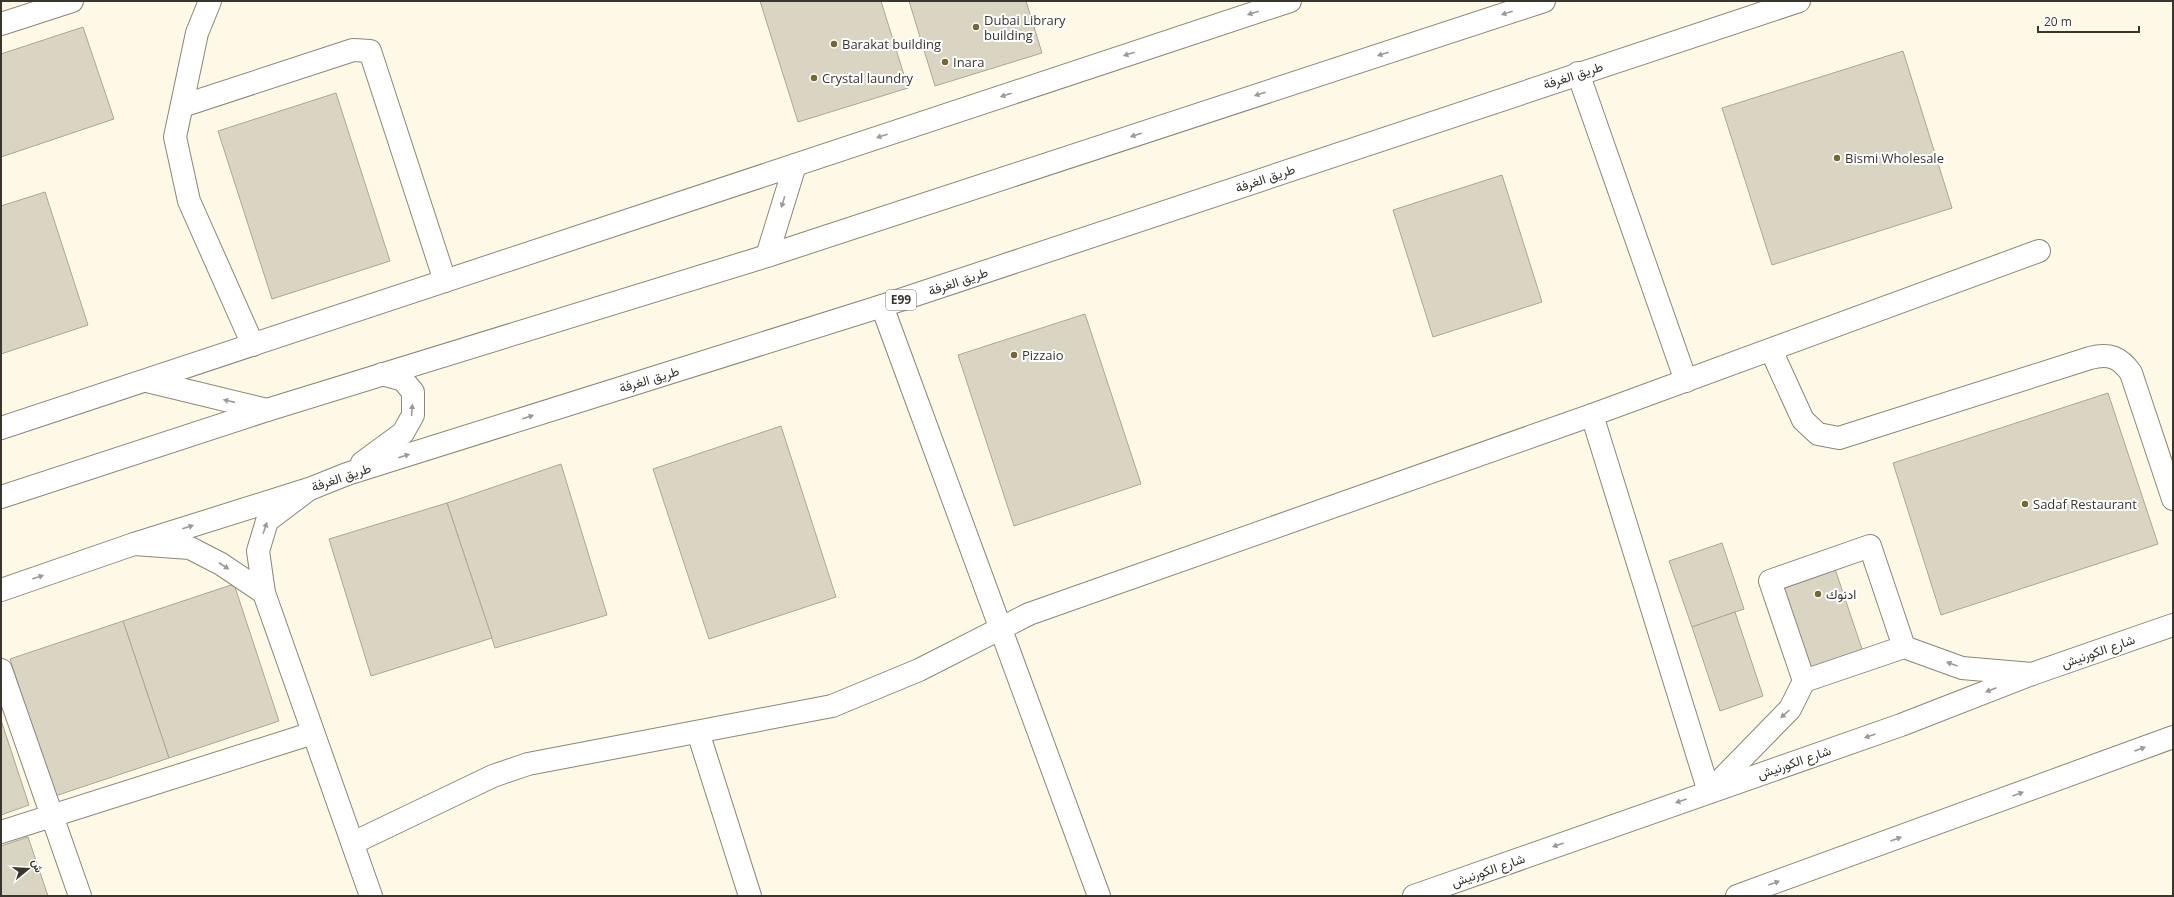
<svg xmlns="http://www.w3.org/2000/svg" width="2174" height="897" viewBox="0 0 2174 897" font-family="'Open Sans',Vazirmatn,sans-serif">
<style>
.building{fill:#dad5c3;stroke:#aba695}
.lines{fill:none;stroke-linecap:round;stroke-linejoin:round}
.minor-casing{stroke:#8b8676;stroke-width:24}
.highway-casing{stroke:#8b8676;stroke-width:24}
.minor{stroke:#fff;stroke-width:22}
.highway{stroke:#fff;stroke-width:22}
.oneway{fill:#9c9a96}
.poi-dot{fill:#756835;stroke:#fff;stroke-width:1.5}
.labels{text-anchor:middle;stroke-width:4;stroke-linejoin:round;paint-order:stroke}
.shield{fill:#fff;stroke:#74726d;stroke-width:1}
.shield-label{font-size:12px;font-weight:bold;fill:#38362e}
.poi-label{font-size:13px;fill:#38362e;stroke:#fff;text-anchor:start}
.street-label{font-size:13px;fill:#38362e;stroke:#fff}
</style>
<rect width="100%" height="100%" fill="#fef9e6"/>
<g class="building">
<polygon points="760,1 881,1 908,88 798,122"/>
<polygon points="909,1 1026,1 1042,53 935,86"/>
<polygon points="83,27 114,119 1,157 1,54"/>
<polygon points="1903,51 1952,208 1772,265 1722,108"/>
<polygon points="336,93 390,261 272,299 218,131"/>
<polygon points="1502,175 1542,302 1433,337 1393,210"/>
<polygon points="45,192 88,325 1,354 1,206"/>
<polygon points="1085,314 1141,484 1014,526 958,355"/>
<polygon points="2108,393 2158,544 1941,615 1893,463"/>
<polygon points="781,426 836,597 709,639 653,469"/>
<polygon points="561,464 607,615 495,648 447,503"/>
<polygon points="447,503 492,638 371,676 329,539"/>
<polygon points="1722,543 1744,609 1692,627 1669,561"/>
<polygon points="1831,557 1863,652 1811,670 1779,575"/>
<polygon points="234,584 279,721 169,758 123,621"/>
<polygon points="1735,612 1763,696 1720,711 1692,627"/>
<polygon points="123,621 169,758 55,796 10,659"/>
<polygon points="1,720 29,805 1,815"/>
<polygon points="28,837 48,896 1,896 1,846"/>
</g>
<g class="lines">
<g class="minor-casing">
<g id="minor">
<polyline points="210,1 197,33 175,137 189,201 253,345"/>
<polyline points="1,24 72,1"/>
<polyline points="1578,73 1686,381"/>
<polyline points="182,106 353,50 370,51 445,281"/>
<polyline points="882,306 1099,896"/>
<path d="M1771,350L1803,420L1818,434L1839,438L2090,358C2109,353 2120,357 2131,373L2173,499"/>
<polyline points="1592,415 1709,792 1790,709 1804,681"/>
<polyline points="1,428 1290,1"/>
<polyline points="308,490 267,521 258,551 264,593 371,896"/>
<polyline points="134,544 190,548 221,564 264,593"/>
<polyline points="1904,647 1870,546 1770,581 1804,681 1904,647 1962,668 2032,674"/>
<polyline points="1,670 80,896"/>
<polyline points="698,732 750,896"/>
<polyline points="1,832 313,733"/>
<polyline points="353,843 493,776 528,764 832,706 919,670 1029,614 1592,415 2039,251"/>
</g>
</g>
<g class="highway-casing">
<g id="highway">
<polyline points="767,256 795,165"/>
<polyline points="147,381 267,410"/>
<polyline points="362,463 403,433 413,415 413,392 403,380 382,374"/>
<polyline points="1,497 267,410 767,256 1544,1"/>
<polyline points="1,590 134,544 312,488 347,474 882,306 1799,1"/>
<polyline points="1414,896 1901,725 2032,674 2173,625"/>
<polyline points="1737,896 2173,737"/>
</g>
</g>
<use href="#minor" class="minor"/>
<use href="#highway" class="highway"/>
</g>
<defs><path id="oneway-solid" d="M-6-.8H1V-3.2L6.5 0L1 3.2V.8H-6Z"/></defs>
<g class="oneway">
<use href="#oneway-solid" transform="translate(1253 13) rotate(162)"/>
<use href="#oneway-solid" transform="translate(1507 13) rotate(162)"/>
<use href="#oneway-solid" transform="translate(1129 54) rotate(162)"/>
<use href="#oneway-solid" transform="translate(1383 54) rotate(162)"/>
<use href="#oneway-solid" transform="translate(1260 94) rotate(162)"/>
<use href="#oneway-solid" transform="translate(1006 95) rotate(162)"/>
<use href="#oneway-solid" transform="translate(1136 135) rotate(162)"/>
<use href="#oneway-solid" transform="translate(882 136) rotate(162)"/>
<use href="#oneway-solid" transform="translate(783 202) rotate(107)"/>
<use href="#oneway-solid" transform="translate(229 401) rotate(-167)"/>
<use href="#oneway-solid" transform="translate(412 410) rotate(-86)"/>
<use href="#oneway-solid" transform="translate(528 417) rotate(-17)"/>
<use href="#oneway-solid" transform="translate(404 456) rotate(-17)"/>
<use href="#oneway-solid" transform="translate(188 527) rotate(-18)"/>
<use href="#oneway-solid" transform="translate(265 528) rotate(-71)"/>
<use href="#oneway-solid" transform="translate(224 566) rotate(33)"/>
<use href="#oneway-solid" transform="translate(38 577) rotate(-19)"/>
<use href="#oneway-solid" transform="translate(1952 664) rotate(-160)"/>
<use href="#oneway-solid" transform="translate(1991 690) rotate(159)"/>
<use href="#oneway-solid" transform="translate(1785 714) rotate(138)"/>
<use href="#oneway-solid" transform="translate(1870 736) rotate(161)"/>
<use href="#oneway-solid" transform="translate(2140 749) rotate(-20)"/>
<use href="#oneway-solid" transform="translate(2018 794) rotate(-20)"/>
<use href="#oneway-solid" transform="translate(1681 801) rotate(161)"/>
<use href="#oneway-solid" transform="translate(1896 839) rotate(-20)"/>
<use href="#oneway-solid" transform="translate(1558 845) rotate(161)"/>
<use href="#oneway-solid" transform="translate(1774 883) rotate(-20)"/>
</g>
<g class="poi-dot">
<circle cx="976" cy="27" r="4"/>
<circle cx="834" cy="44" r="4"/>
<circle cx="945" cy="62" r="4"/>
<circle cx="814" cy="78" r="4"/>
<circle cx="1837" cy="158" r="4"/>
<circle cx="1014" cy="355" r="4"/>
<circle cx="2025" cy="504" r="4"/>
<circle cx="1818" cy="594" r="4"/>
</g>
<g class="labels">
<rect class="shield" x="886" y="290" width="30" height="20" rx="3"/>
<g class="shield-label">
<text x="901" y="304">E99</text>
</g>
<g class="poi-label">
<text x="984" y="25">Dubai Library<tspan x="984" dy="15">building</tspan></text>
<text x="842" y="49">Barakat building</text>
<text x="953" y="67">Inara</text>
<text x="822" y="83">Crystal laundry</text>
<text x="1845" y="163">Bismi Wholesale</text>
<text x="1022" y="360">Pizzaio</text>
<text x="2033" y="509">Sadaf Restaurant</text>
<text x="1826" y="599">ادنوك</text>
</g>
<g class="street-label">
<text transform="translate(1573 75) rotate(-18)" y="5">طريق الغرفة</text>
<text transform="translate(1265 178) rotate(-19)" y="5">طريق الغرفة</text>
<text transform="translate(958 281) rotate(-19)" y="5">طريق الغرفة</text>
<text transform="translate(649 379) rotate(-17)" y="5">طريق الغرفة</text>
<text transform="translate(341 477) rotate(-19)" y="5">طريق الغرفة</text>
<text transform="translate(2098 651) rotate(-19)" y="5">شارع الكورنيش</text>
<text transform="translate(1794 762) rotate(-19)" y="5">شارع الكورنيش</text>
<text transform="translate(1488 870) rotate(-19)" y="5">شارع الكورنيش</text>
</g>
</g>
<rect width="2174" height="897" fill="none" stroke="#38362e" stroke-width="4"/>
<g transform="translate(28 869) rotate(72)" stroke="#ffffff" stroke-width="3" paint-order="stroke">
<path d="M0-3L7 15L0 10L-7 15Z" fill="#38362e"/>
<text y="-6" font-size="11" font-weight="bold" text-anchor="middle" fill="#38362e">ش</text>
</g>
<path d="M2038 26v6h101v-6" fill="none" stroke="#38362e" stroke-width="2"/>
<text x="2044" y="26" font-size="12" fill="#38362e" stroke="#ffffff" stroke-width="3" paint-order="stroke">20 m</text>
</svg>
